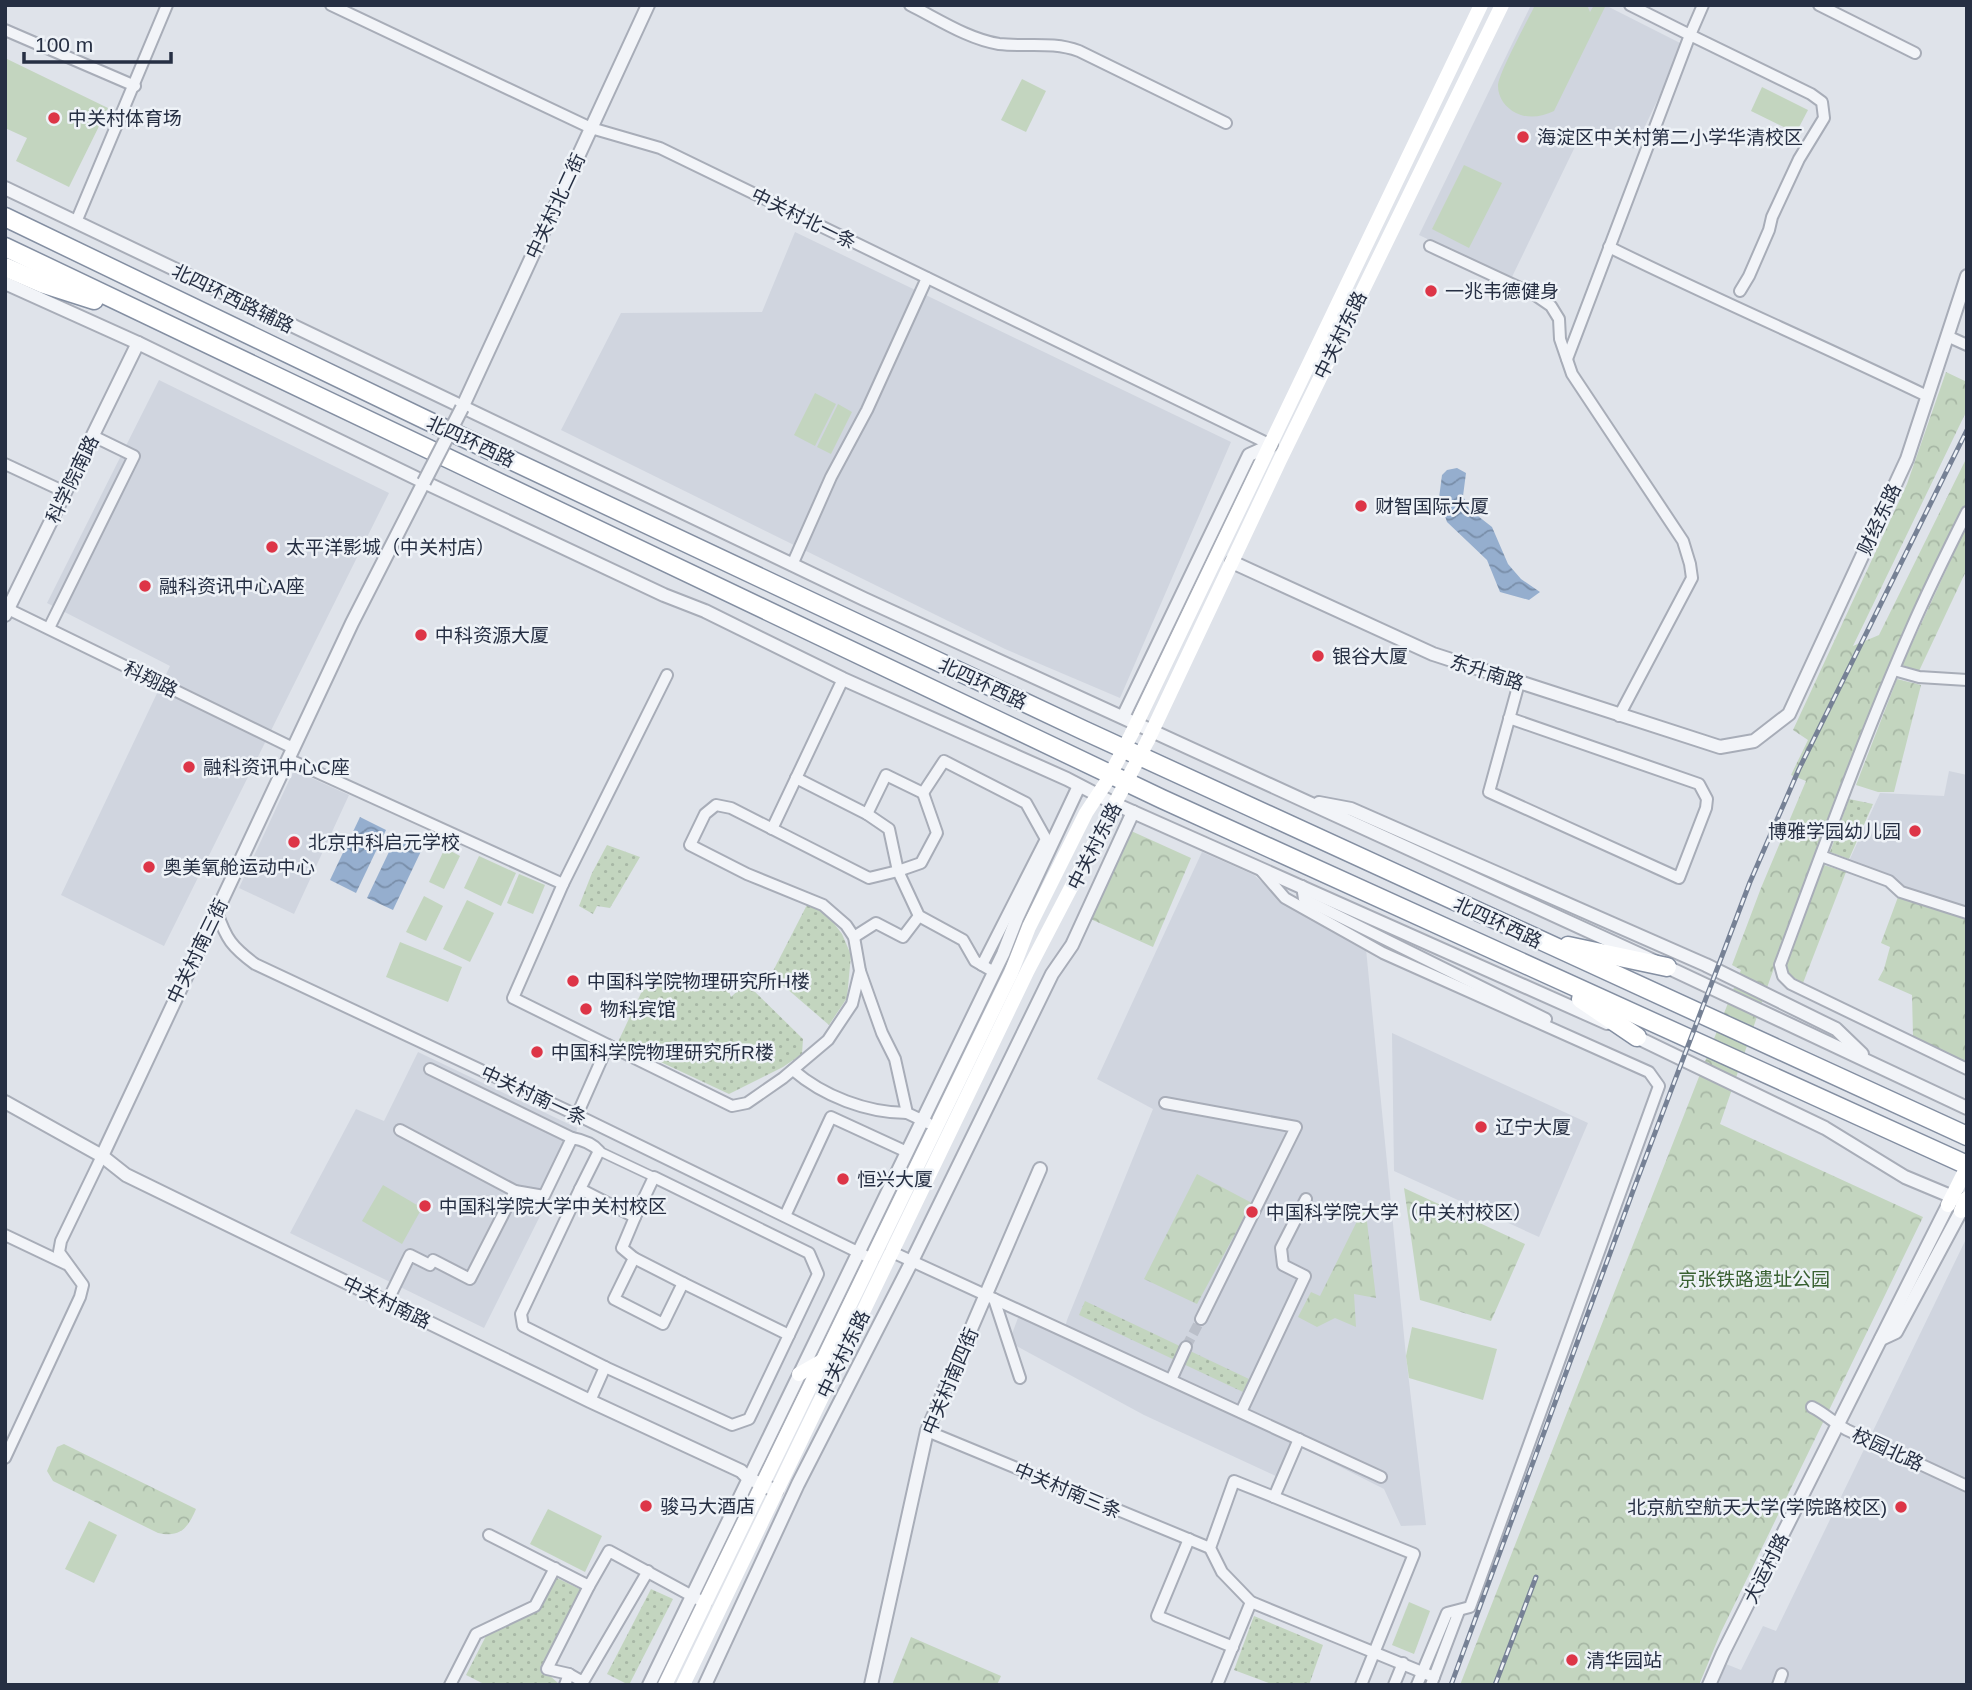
<svg xmlns="http://www.w3.org/2000/svg" width="1972" height="1690" viewBox="0 0 1972 1690" font-family="Arial,'Noto Sans SC',sans-serif">
<style>
.built{fill:#d0d5df}
.grass{fill:url(#grass-dots)}
.forest{fill:url(#forest-crowns)}
.pitch{fill:#c3d5bf}
.water{fill:url(#water-waves)}
.lines{fill:none;stroke-linecap:round;stroke-linejoin:round}
.minor-tunnel{stroke:#babfc9;stroke-width:10;stroke-dasharray:10 5;stroke-linecap:butt}
.pedestrian-casing{stroke:#a8adb8;stroke-width:11}
.minor-casing{stroke:#a8adb8;stroke-width:14}
.tertiary-casing{stroke:#a8adb8;stroke-width:16}
.trunk-casing{stroke:#848fa2;stroke-width:21}
.pedestrian{stroke:#f2f4f8;stroke-width:8}
.minor{stroke:#f2f4f8;stroke-width:10}
.tertiary{stroke:#f2f4f8;stroke-width:12}
.secondary{stroke:#fff;stroke-width:14}
.trunk{stroke:#fff;stroke-width:18}
.rail-casing{stroke:#768195;stroke-width:5}
.rail{stroke:#eef2f7;stroke-width:2.5;stroke-dasharray:8;stroke-linecap:butt}
.tertiary-bridge-casing{stroke:#a8adb8;stroke-width:16;stroke-linecap:butt}
.tertiary-bridge{stroke:#f2f4f8;stroke-width:12}
.secondary-bridge{stroke:#fff;stroke-width:14}
.poi-dot{fill:#dd3547;stroke:#eef2f7;stroke-width:2.5}
.labels{text-anchor:middle;stroke-width:5;stroke-linejoin:round;paint-order:stroke}
.poi-label{font-size:19px;fill:#262f43;stroke:#eef2f7;text-anchor:start}
.street-label{font-size:19px;fill:#262f43;stroke:#eef2f7}
.park-label{font-size:19px;fill:#386031;stroke:#eef2f7}
</style>
<defs>
<pattern id="grass-dots" width="8" height="8" patternUnits="userSpaceOnUse" patternTransform="scale(1.75)"><rect width="8" height="8" fill="#c3d5bf"/><path d="M2 2h.1M6 6h.1" fill="none" stroke="#a7b7a5" stroke-width="1.8" stroke-linecap="round"/></pattern>
<pattern id="forest-crowns" width="20" height="18" patternUnits="userSpaceOnUse" patternTransform="scale(1.75)"><rect width="20" height="18" fill="#c3d5bf"/><path d="M2 6a3 3 0 1 1 6 0M12 15a3 3 0 1 1 6 0" fill="none" stroke="#a7b7a5"/></pattern>
<pattern id="water-waves" width="16" height="10" patternUnits="userSpaceOnUse" patternTransform="scale(1.75)"><rect width="16" height="10" fill="#95aece"/><path d="M0 5q4-4 8 0t8 0" fill="none" stroke="#798ea9"/></pattern>
</defs>
<rect width="100%" height="100%" fill="#dfe3ea"/>
<g class="built">
<polygon points="1531,5 1605,5 1684,45 1634,149 1585,126 1511,279 1419,235"/>
<polygon points="795,232 1231,442 1120,698 1005,649 561,430 621,313 762,312"/>
<polygon points="159,380 389,493 164,946 61,895 170,666 47,603"/>
<polygon points="294,770 349,795 294,914 239,888"/>
<polygon points="1949,771 1967,775 1967,909 1902,888 1891,877 1849,861 1880,793 1944,796"/>
<polygon points="1202,852 1254,875 1284,902 1366,949 1406,1356 1426,1525 1401,1526 1384,1489 1297,1445 1280,1478 1144,1415 1009,1342 1019,1315 1063,1336 1067,1320 1153,1109 1097,1079"/>
<polygon points="1392,1033 1588,1123 1539,1237 1394,1171"/>
<polygon points="418,1052 577,1128 574,1148 484,1328 290,1233 356,1109 384,1121"/>
<polygon points="1967,1237 1967,1685 1718,1685 1726,1664 1741,1670 1763,1626 1776,1631"/>
</g>
<g class="grass">
<polygon points="1849,799 1873,804 1849,859 1830,852"/>
<polygon points="607,845 640,857 610,908 597,906 593,914 579,906 592,873"/>
<polygon points="811,897 815,898 842,934 851,955 847,998 829,1025 771,975"/>
<polygon points="719,973 725,979 731,997 746,983 803,1039 802,1054 783,1067 729,1094 618,1042 642,991 665,980"/>
<polygon points="1085,1301 1249,1379 1243,1392 1079,1315"/>
<polygon points="557,1578 582,1590 541,1668 558,1683 557,1685 486,1685 466,1675 487,1634 540,1609"/>
<polygon points="651,1589 673,1599 629,1685 607,1674"/>
<polygon points="1254,1616 1323,1645 1309,1685 1274,1685 1234,1670"/>
</g>
<g class="forest">
<polygon points="1946,372 1967,382 1967,410 1853,646 1879,635 1967,457 1967,503 1899,642 1844,778 1769,982 1720,1124 1923,1217 1721,1632 1699,1685 1460,1685 1741,970 1732,965 1761,888 1806,781 1791,775 1808,740 1793,730 1907,484"/>
<polygon points="1967,525 1967,569 1919,671 1902,665"/>
<polygon points="1897,679 1921,685 1894,792 1878,792 1856,785"/>
<polygon points="1129,830 1191,858 1153,947 1086,917"/>
<polygon points="1824,865 1846,872 1803,983 1789,975 1785,962"/>
<polygon points="1898,897 1967,917 1967,1063 1913,1036 1912,995 1878,980 1884,969 1890,947 1881,943"/>
<polygon points="1197,1174 1252,1203 1197,1304 1144,1279"/>
<polygon points="1404,1188 1525,1244 1491,1321 1420,1300"/>
<polygon points="1365,1205 1376,1298 1354,1294 1356,1327 1335,1318 1317,1327 1298,1317 1311,1292 1320,1296"/>
<path d="M64,1444L196,1509C188,1528 180,1538 158,1533L53,1481L47,1471L57,1447Z"/>
<polygon points="911,1637 1001,1676 997,1685 892,1685"/>
</g>
<g class="pitch">
<path d="M1535,5H1587L1590,12L1594,5L1605,7L1554,111C1542,117 1528,119 1516,113C1506,108 1498,98 1498,86C1498,74 1528,20 1535,5Z"/>
<polygon points="5,58 108,108 69,187 16,161 27,138 5,128"/>
<polygon points="1022,79 1046,91 1026,132 1001,120"/>
<polygon points="1762,87 1808,110 1796,133 1751,111"/>
<polygon points="1464,165 1502,183 1469,248 1432,229"/>
<polygon points="815,393 836,404 815,446 794,435"/>
<polygon points="838,404 852,412 831,454 817,447"/>
<polygon points="445,848 460,856 444,889 429,882"/>
<polygon points="479,856 516,873 501,906 464,888"/>
<polygon points="519,874 545,885 533,914 507,903"/>
<polygon points="424,896 443,906 426,941 406,932"/>
<polygon points="467,900 494,913 470,962 443,949"/>
<polygon points="400,942 462,967 448,1002 386,977"/>
<polygon points="383,1185 422,1208 402,1244 362,1221"/>
<polygon points="1412,1327 1497,1349 1483,1400 1409,1378 1406,1356"/>
<polygon points="548,1509 602,1536 585,1572 530,1544"/>
<polygon points="89,1521 117,1535 94,1583 65,1569"/>
<polygon points="1409,1602 1430,1611 1414,1654 1392,1645"/>
</g>
<g class="water">
<polygon points="1457,468 1466,473 1463,496 1469,509 1492,527 1508,564 1521,579 1540,592 1529,600 1500,592 1487,560 1447,522 1439,498 1442,475 1447,470"/>
<polygon points="360,817 386,830 356,893 330,880"/>
<polygon points="397,835 423,847 393,910 367,898"/>
</g>
<g class="lines">
<polyline class="minor-tunnel" points="1186,1347 1201,1319"/>
<g class="pedestrian-casing">
<polyline id="pedestrian" points="599,1151 654,1177"/>
</g>
<g class="minor-casing">
<g id="minor">
<polyline points="331,5 591,128 660,148 1271,445"/>
<path d="M910,5C938,19 968,39 999,44C1027,47 1052,41 1079,51L1226,123"/>
<polyline points="1630,5 1690,35 1703,5"/>
<polyline points="1819,5 1915,53"/>
<polyline points="5,30 135,86"/>
<polyline points="76,222 167,5"/>
<polyline points="1430,246 1535,295 1551,306 1559,319 1560,339 1572,374 1683,541 1690,564 1692,578 1619,716"/>
<path d="M1609,247C1714,299 1822,345 1927,396"/>
<polyline points="1947,336 1967,345"/>
<polyline points="1567,359 1690,35 1811,94 1822,102 1824,118 1799,159 1772,217 1769,230 1749,276 1740,291"/>
<polyline points="5,464 65,492"/>
<path d="M1967,512C1948,550 1929,588 1912,627C1863,738 1822,852 1780,965L1783,976L1791,984L1967,1069"/>
<polyline points="792,565 831,477 867,410 927,278"/>
<polyline points="8,609 293,748"/>
<polyline points="49,628 134,456 93,436"/>
<polyline points="1894,670 1919,677 1967,680"/>
<polyline points="1509,718 1699,784 1707,799 1706,808 1679,878 1489,792 1519,683"/>
<polyline points="288,759 563,884 513,998 608,1045 577,1115"/>
<polyline points="796,778 867,814 886,775 923,793 944,761 1026,803 1046,839 982,965"/>
<polyline points="867,814 889,829 898,871 921,863 937,833 923,793"/>
<polyline points="772,829 843,679"/>
<polyline points="1821,856 1889,881 1901,892 1967,913"/>
<polyline points="1259,868 1285,898 1383,953 1649,1072 1659,1086 1470,1607 1447,1613 1417,1685"/>
<polyline points="563,884 667,675"/>
<polyline points="1302,886 1304,899 1546,1019"/>
<path d="M217,912C226,939 232,947 255,964L583,1118L872,1259"/>
<polyline points="854,937 876,923 903,937 919,916"/>
<polyline points="860,971 882,1033 895,1059 907,1113 928,1123"/>
<polyline points="608,1045 732,1106 747,1103 783,1078 828,1040 852,1004 860,971 854,937 846,925 823,905 747,874 690,845 705,814 716,805 731,808 869,878 898,871 919,916 963,940 975,961 994,972"/>
<polyline points="430,1069 572,1138"/>
<path d="M793,1070C823,1096 867,1113 907,1113"/>
<polyline points="1165,1103 1296,1127 1201,1319"/>
<path d="M400,1130L515,1191L544,1196L572,1138C583,1140 592,1143 599,1151L580,1189L635,1217L654,1177L809,1253L818,1274L789,1335"/>
<polyline points="580,1189 521,1314 523,1326 605,1367 590,1401"/>
<polyline points="785,1216 831,1117 907,1152"/>
<polyline points="5,1235 66,1264"/>
<polyline points="892,1252 1381,1477"/>
<polyline points="634,1258 683,1283"/>
<polyline points="994,1299 1020,1378"/>
<polyline points="387,1302 410,1255 430,1265 433,1260 470,1279 515,1191"/>
<polyline points="605,1367 732,1425 749,1419 789,1335 683,1283 663,1324 614,1299 634,1258 622,1248 635,1217"/>
<polyline points="1171,1380 1186,1347"/>
<path d="M1812,1407C1826,1414 1835,1424 1847,1430L1967,1486"/>
<polyline points="1241,1412 1305,1276 1283,1265 1281,1248 1306,1199"/>
<polyline points="927,1431 1210,1548"/>
<polyline points="1299,1439 1274,1497 1234,1481 1210,1548 1222,1572 1251,1602 1434,1677"/>
<polyline points="5,1458 80,1297 83,1285 59,1252 61,1241 102,1156"/>
<polyline points="1274,1497 1414,1554 1361,1685"/>
<polyline points="489,1535 589,1586 609,1551 705,1603"/>
<polyline points="1189,1539 1157,1616 1233,1647"/>
<polyline points="569,1674 547,1669 589,1586"/>
<polyline points="450,1685 476,1634 535,1606 555,1568"/>
<polyline points="565,1685 569,1674 583,1682 648,1571"/>
<polyline points="1217,1685 1251,1602"/>
<polyline points="1394,1685 1403,1663"/>
<polyline points="1431,1685 1459,1611"/>
<polyline points="1778,1685 1782,1674"/>
</g>
</g>
<g class="tertiary-casing">
<g id="tertiary">
<polyline points="5,188 864,599 1667,967 1967,1108"/>
<polyline points="5,283 138,343 424,482 664,595 705,611 843,679 1067,779 1115,804 1607,1023"/>
<polyline points="462,408 648,5"/>
<polyline points="1232,562 1433,654 1720,747 1754,741 1789,714 1907,459 1967,276"/>
<polyline points="5,615 138,343"/>
<polyline points="1123,717 1249,455 1271,445"/>
<polyline points="1319,803 1351,809 1706,965 1836,1029 1862,1054"/>
<polyline points="1630,1034 1825,1128 1905,1177 1960,1200"/>
<polyline points="5,1102 102,1156 126,1175 590,1401 741,1471 748,1478 776,1491"/>
<polyline points="102,1156 352,623 424,482"/>
<polyline points="1881,1339 1896,1332 1961,1211"/>
<polyline points="649,1685 1003,954 1017,918 1079,786"/>
<polyline points="705,1685 798,1484 912,1261 1052,974 1072,945 1133,812"/>
<polyline points="871,1685 927,1431 1040,1169"/>
<polyline points="1709,1685 1723,1653 1948,1205"/>
</g>
</g>
<g class="trunk-casing">
<g id="trunk">
<polyline points="5,217 424,419 1083,730 1967,1136"/>
<polyline points="5,247 1162,799 1967,1165"/>
<polyline points="5,267 44,284 94,300"/>
<polyline points="1568,946 1667,967"/>
<polyline points="1581,999 1637,1037"/>
</g>
</g>
<use href="#pedestrian" class="pedestrian"/>
<use href="#minor" class="minor"/>
<use href="#tertiary" class="tertiary"/>
<g class="secondary">
<polyline points="1132,733 1481,5"/>
<polyline points="1148,740 1280,460 1502,5"/>
<polyline points="799,1374 822,1361"/>
<polyline points="665,1685 1011,973 1029,927 1086,813 1107,781"/>
<polyline points="683,1685 1028,970 1123,788"/>
</g>
<use href="#trunk" class="trunk"/>
<g class="rail-casing">
<g id="rail">
<polyline points="1451,1685 1633,1191 1750,882 1799,769 1967,430"/>
<polyline points="1495,1685 1536,1577"/>
</g>
</g>
<use href="#rail" class="rail"/>
<g class="tertiary-bridge-casing">
<polyline id="tertiary-bridge" points="424,482 462,408"/>
</g>
<use href="#tertiary-bridge" class="tertiary-bridge"/>
<g class="secondary-bridge">
<polyline points="1107,781 1132,733"/>
<polyline points="1123,788 1148,740"/>
<polyline points="1948,1205 1967,1167"/>
<polyline points="1961,1211 1967,1198"/>
</g>
</g>
<g class="poi-dot">
<circle cx="54" cy="118" r="7"/>
<circle cx="1523" cy="137" r="7"/>
<circle cx="1431" cy="291" r="7"/>
<circle cx="1361" cy="506" r="7"/>
<circle cx="272" cy="547" r="7"/>
<circle cx="145" cy="586" r="7"/>
<circle cx="421" cy="635" r="7"/>
<circle cx="1318" cy="656" r="7"/>
<circle cx="189" cy="767" r="7"/>
<circle cx="1915" cy="831" r="7"/>
<circle cx="294" cy="842" r="7"/>
<circle cx="149" cy="867" r="7"/>
<circle cx="573" cy="981" r="7"/>
<circle cx="586" cy="1009" r="7"/>
<circle cx="537" cy="1052" r="7"/>
<circle cx="1481" cy="1127" r="7"/>
<circle cx="843" cy="1179" r="7"/>
<circle cx="425" cy="1206" r="7"/>
<circle cx="1252" cy="1212" r="7"/>
<circle cx="646" cy="1506" r="7"/>
<circle cx="1901" cy="1507" r="7"/>
<circle cx="1572" cy="1660" r="7"/>
</g>
<g class="labels">
<g class="poi-label">
<text x="68" y="125">中关村体育场</text>
<text x="1537" y="144">海淀区中关村第二小学华清校区</text>
<text x="1445" y="298">一兆韦德健身</text>
<text x="1375" y="513">财智国际大厦</text>
<text x="286" y="554">太平洋影城（中关村店）</text>
<text x="159" y="593">融科资讯中心A座</text>
<text x="435" y="642">中科资源大厦</text>
<text x="1332" y="663">银谷大厦</text>
<text x="203" y="774">融科资讯中心C座</text>
<text x="1901" y="838" text-anchor="end">博雅学园幼儿园</text>
<text x="308" y="849">北京中科启元学校</text>
<text x="163" y="874">奥美氧舱运动中心</text>
<text x="587" y="988">中国科学院物理研究所H楼</text>
<text x="600" y="1016">物科宾馆</text>
<text x="551" y="1059">中国科学院物理研究所R楼</text>
<text x="1495" y="1134">辽宁大厦</text>
<text x="857" y="1186">恒兴大厦</text>
<text x="439" y="1213">中国科学院大学中关村校区</text>
<text x="1266" y="1219">中国科学院大学（中关村校区）</text>
<text x="660" y="1513">骏马大酒店</text>
<text x="1887" y="1514" text-anchor="end">北京航空航天大学(学院路校区)</text>
<text x="1586" y="1667">清华园站</text>
</g>
<g class="street-label">
<text transform="translate(555 206) rotate(-65)" y="7">中关村北二街</text>
<text transform="translate(804 218) rotate(26)" y="7">中关村北一条</text>
<text transform="translate(233 298) rotate(26)" y="7">北四环西路辅路</text>
<text transform="translate(1340 335) rotate(-64)" y="7">中关村东路</text>
<text transform="translate(471 441) rotate(25)" y="7">北四环西路</text>
<text transform="translate(72 479) rotate(-64)" y="7">科学院南路</text>
<text transform="translate(1879 519) rotate(-65)" y="7">财经东路</text>
<text transform="translate(1487 672) rotate(18)" y="7">东升南路</text>
<text transform="translate(151 679) rotate(26)" y="7">科翔路</text>
<text transform="translate(983 683) rotate(25)" y="7">北四环西路</text>
<text transform="translate(1094 846) rotate(-63)" y="7">中关村东路</text>
<text transform="translate(1498 922) rotate(25)" y="7">北四环西路</text>
<text transform="translate(197 951) rotate(-64)" y="7">中关村南三街</text>
<text transform="translate(534 1095) rotate(25)" y="7">中关村南一条</text>
<text transform="translate(387 1302) rotate(26)" y="7">中关村南路</text>
<text transform="translate(843 1354) rotate(-64)" y="7">中关村东路</text>
<text transform="translate(950 1381) rotate(-67)" y="7">中关村南四街</text>
<text transform="translate(1888 1449) rotate(25)" y="7">校园北路</text>
<text transform="translate(1068 1490) rotate(23)" y="7">中关村南三条</text>
<text transform="translate(1766 1568) rotate(-63)" y="7">大运村路</text>
</g>
<g class="park-label">
<text x="1754" y="1286">京张铁路遗址公园</text>
</g>
</g>
<rect width="1972" height="1690" fill="none" stroke="#262f43" stroke-width="14"/>
<path d="M24 52v10h147v-10" fill="none" stroke="#262f43" stroke-width="3.5"/>
<text x="35" y="52" font-size="21" fill="#262f43" stroke="#eef2f7" stroke-width="5" paint-order="stroke">100 m</text>
</svg>
